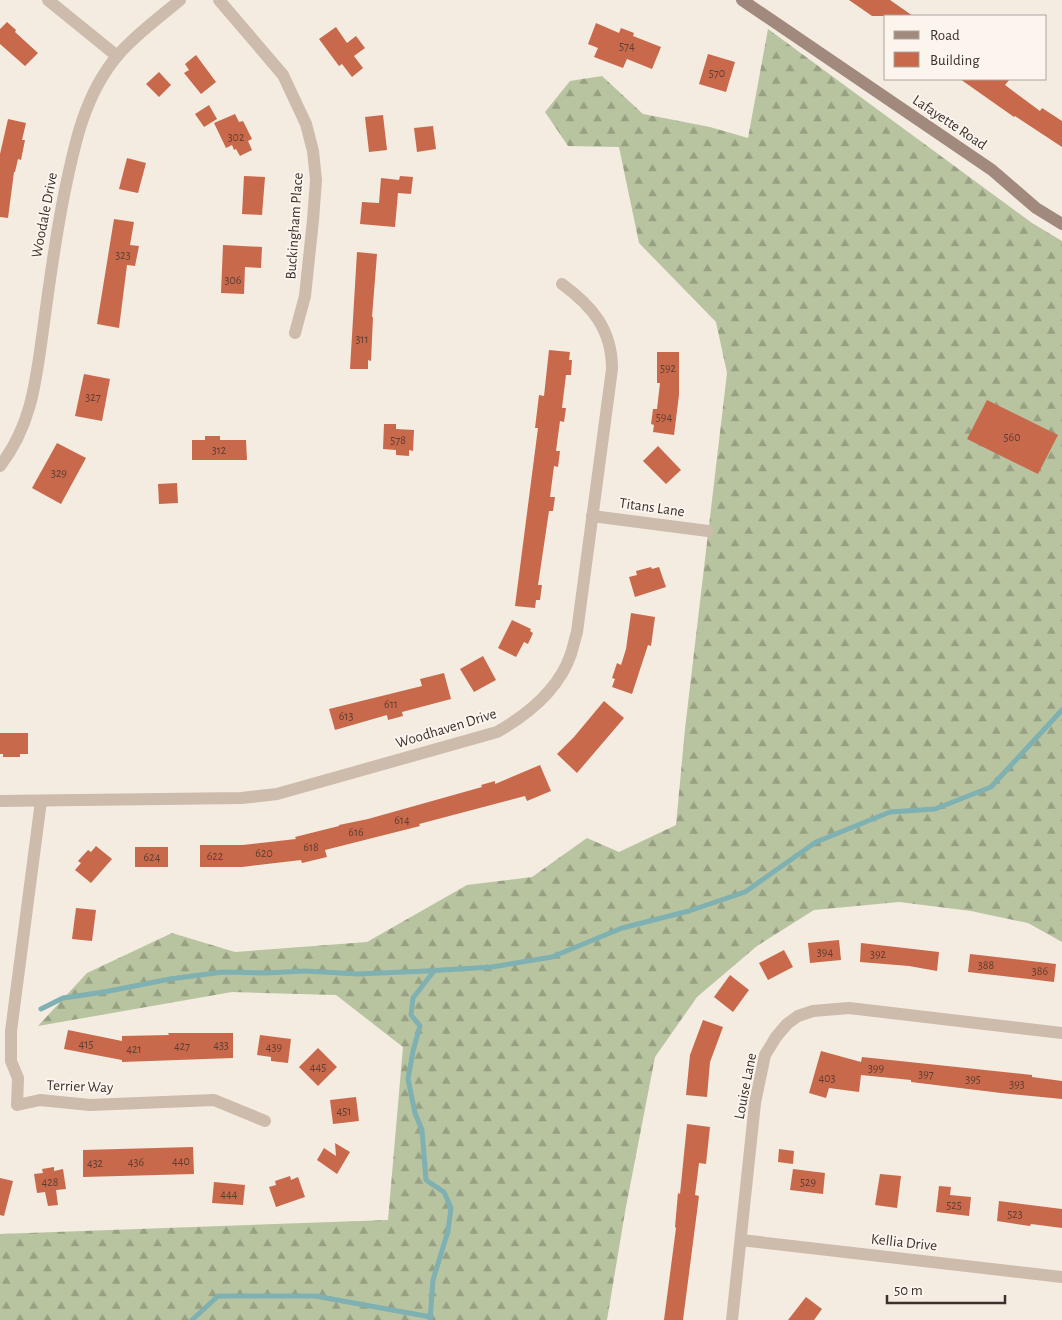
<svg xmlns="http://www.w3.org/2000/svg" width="1062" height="1320" viewBox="0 0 1062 1320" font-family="'Alegreya Sans',sans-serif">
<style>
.forest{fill:url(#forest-firs)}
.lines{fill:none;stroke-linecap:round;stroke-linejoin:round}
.stream{stroke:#7fb0b2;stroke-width:5}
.building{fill:#c8694b}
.street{stroke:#cdbbac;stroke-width:12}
.secondary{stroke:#a18a7d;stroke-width:12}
.labels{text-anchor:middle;stroke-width:4;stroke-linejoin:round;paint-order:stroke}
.number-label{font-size:12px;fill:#5e3e33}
.street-label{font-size:15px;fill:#3b302b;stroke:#fbf5ee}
</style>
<defs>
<pattern id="forest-firs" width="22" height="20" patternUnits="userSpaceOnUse" patternTransform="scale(1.25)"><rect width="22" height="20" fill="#b8c4a0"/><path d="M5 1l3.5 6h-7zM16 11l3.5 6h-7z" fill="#97a083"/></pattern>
</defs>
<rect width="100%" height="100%" fill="#f4ebe1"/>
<polygon class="forest" points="768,29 1032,223 1062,241 1062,942 1028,923 971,911 899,902 814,910 757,946 697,997 655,1057 625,1212 607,1320 0,1320 0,1234 388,1220 403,1047 336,995 232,992 38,1026 87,973 172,933 235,952 367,942 467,885 532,877 587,838 619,852 676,825 685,729 727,373 716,322 639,243 619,147 568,146 545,112 570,81 602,76 643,114 710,127 748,138"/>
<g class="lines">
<g class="stream">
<polyline points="41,1009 63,998 104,992 170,979 223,972 266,973 305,971 358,974 426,971 492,967 552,957 622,928 689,911 745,892 816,842 890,812 935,809 991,787 1062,710"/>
<polyline points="192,1320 218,1296 315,1296 431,1317"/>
<polyline points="430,1320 433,1280 448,1231 451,1208 444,1192 426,1180 422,1130 415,1113 408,1079 413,1051 420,1026 411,1015 413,998 434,971"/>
</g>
</g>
<g class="building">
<polygon points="849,0 890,0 913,16 872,16"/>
<polygon points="7,22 16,30 15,32 38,53 25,66 0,44 0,29"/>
<polygon points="596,23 619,33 621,28 634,33 633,36 661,47 652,69 627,59 623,68 594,57 598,48 588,44"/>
<polygon points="336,27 347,43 356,36 365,48 354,56 363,68 352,77 342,64 339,66 319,39"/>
<polygon points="708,54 735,62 726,92 699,84"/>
<polygon points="196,55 216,82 201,94 184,73 189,70 185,64"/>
<polygon points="159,72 171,85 159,97 146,84"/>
<polygon points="960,79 1010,79 1005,85 1040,111 1042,108 1062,121 1062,147 1015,116 1014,117"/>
<polygon points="209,105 217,119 204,127 195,114"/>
<polygon points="235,114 239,122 243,121 252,139 248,141 252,150 240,156 236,149 234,150 232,145 226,148 214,123"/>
<polygon points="383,115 387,150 369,152 365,117"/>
<polygon points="8,119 26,123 22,140 25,140 21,160 18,159 15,172 14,172 8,218 0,217 0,154"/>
<polygon points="433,126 436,149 417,152 414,128"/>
<polygon points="127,158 146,163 138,193 119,189"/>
<polygon points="244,176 265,177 262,215 242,214"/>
<polygon points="400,176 413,177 411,194 398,193 395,227 360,224 362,202 379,203 381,178 399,180"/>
<polygon points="114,219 134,222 130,245 139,246 135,266 127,265 119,328 97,324"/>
<polygon points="223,245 262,247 261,268 245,267 244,294 221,293"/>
<polygon points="357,252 377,254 372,317 373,317 371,361 368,360 368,369 350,369"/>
<polygon points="549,350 570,352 569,360 572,360 571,375 566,375 562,408 566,408 564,422 560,421 556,451 560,451 558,467 554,466 550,497 555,497 553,511 549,511 538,585 542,585 540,600 536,600 535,608 515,606 538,428 535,428 539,395 544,396"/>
<polygon points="657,352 679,352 679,395 674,435 653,432 654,425 651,424 653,409 657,409 660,383 657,383"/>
<polygon points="84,374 110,379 102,421 75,416"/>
<polygon points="987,400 1058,435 1038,474 967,439"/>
<polygon points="384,424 396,424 396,429 414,430 413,451 409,450 409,456 396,455 396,450 383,449"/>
<polygon points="205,436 220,436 220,440 246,440 247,460 192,460 192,440 205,440"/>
<polygon points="57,443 86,458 61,504 32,488"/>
<polygon points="658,446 681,470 666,484 643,461"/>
<polygon points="177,483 178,503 159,504 158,484"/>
<polygon points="651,567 652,569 659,567 666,587 635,597 629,577 637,575 636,571"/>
<polygon points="631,613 655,617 651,646 648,645 632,694 612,687 615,679 612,678 617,663 621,665 626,649"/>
<polygon points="512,620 531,629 530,631 533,633 528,644 524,642 516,657 498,648"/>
<polygon points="483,656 496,680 474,692 460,669"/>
<polygon points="444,673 451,699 402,712 403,716 388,720 387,715 335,730 329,709 422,686 420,679"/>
<polygon points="604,701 624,718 577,773 557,754 574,737"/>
<polygon points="0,733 28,733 28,754 20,754 20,757 3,757 3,754 0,754"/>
<polygon points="540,765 551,791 527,801 525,796 419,824 420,826 325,850 327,857 302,863 301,860 242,867 200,867 200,845 243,845 296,839 295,837 339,826 339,825 368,819 482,787 481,785 495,781 495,784"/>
<polygon points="96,846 112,859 91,883 75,870 81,863 78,861 88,850 91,852"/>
<rect x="135" y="847" width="33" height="20"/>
<polygon points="76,908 96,910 92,941 72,939"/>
<polygon points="839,940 841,960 810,963 808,943"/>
<polygon points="861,943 939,952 937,971 909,966 860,962"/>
<polygon points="784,950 793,967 768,980 759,963"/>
<polygon points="970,954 1056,964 1054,982 968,972"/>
<polygon points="730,975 749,990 733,1012 714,997"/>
<polygon points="703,1020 723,1027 710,1062 707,1097 686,1095 690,1055"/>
<polygon points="68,1030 122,1041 122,1036 169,1035 168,1033 233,1033 233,1058 122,1062 122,1060 64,1049"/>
<polygon points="260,1035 291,1039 288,1063 271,1061 271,1057 257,1055"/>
<polygon points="318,1048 337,1067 318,1086 299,1067"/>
<polygon points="821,1051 861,1062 862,1057 1032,1075 1032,1077 1062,1081 1062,1099 1001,1093 911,1082 911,1080 861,1075 859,1092 829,1088 826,1098 809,1093"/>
<polygon points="356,1097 359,1121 333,1124 330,1100"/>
<polygon points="687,1124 710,1127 706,1164 699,1163 695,1195 699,1196 683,1320 664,1320 676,1228 675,1227 678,1193 680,1194"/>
<polygon points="335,1143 350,1152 337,1174 317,1160 324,1148 336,1156"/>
<polygon points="193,1147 194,1174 83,1177 83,1150"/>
<polygon points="779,1149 794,1151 793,1164 778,1162"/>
<polygon points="54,1167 54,1171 63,1169 66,1189 56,1190 58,1205 48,1206 45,1192 37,1193 34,1174 43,1173 42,1169"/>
<polygon points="793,1169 825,1173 823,1194 790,1190"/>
<polygon points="880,1174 901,1176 897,1208 875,1205"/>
<polygon points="290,1176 291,1180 298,1177 305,1197 276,1207 269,1187 276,1185 275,1181"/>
<polygon points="0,1178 13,1181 4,1216 0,1215"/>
<polygon points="214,1182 245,1185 243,1205 212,1203"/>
<polygon points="939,1186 951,1187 950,1195 971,1197 969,1216 936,1212"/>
<polygon points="999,1201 1062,1209 1062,1228 1031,1224 1030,1226 997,1221"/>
<polygon points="806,1297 822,1309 814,1320 788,1320"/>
</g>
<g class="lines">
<g class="street">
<polyline points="48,0 117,56"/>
<polyline points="219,0 283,75 306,124 313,151 316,180 313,220 305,296 295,333"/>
<path d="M0,466C32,425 36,380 43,330C49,285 55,240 64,195C74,146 84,95 118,55C136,34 159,18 180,0"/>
<polyline points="592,516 708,531"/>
<path d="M0,801L242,798L277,794L497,732C527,715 559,689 571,654C573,647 575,639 577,632L612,369C612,329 592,306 562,284"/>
<polyline points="41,801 11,1031 11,1061 18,1078 17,1105 40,1100 90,1105 214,1100 265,1121"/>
<polyline points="741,1240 1062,1277"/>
<polyline points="732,1320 755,1103 765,1055 776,1037 787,1024 798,1016 813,1011 849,1008 1062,1033"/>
</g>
<polyline class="secondary" points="742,0 992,170 1036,208 1062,224"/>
</g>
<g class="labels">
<g class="number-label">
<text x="627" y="50">574</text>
<text x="717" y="77">570</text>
<text x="236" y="141">302</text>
<text x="123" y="259">323</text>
<text x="233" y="284">306</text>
<text x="362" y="343">311</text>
<text x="668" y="372">592</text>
<text x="93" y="401">327</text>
<text x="664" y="421">594</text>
<text x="1012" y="441">560</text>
<text x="398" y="444">578</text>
<text x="219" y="454">312</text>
<text x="59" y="477">329</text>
<text x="391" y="708">611</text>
<text x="346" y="720">613</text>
<text x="402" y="824">614</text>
<text x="356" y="836">616</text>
<text x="311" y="851">618</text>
<text x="264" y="857">620</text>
<text x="215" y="860">622</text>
<text x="152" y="861">624</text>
<text x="825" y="956">394</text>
<text x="878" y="958">392</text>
<text x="986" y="969">388</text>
<text x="1040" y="975">386</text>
<text x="86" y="1048">415</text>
<text x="221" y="1049">433</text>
<text x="182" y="1050">427</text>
<text x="274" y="1051">439</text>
<text x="134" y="1053">421</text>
<text x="318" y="1071">445</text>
<text x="876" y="1072">399</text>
<text x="926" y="1078">397</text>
<text x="827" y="1082">403</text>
<text x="973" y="1083">395</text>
<text x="1017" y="1088">393</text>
<text x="344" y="1115">451</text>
<text x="181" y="1165">440</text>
<text x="136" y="1166">436</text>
<text x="95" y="1167">432</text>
<text x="50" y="1186">428</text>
<text x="808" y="1186">529</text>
<text x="229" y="1198">444</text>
<text x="954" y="1209">525</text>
<text x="1015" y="1218">523</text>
</g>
<g class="street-label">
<text transform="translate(950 122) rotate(34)" y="5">Lafayette Road</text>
<text transform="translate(44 215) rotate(-79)" y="5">Woodale Drive</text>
<text transform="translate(294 226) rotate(-86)" y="5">Buckingham Place</text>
<text transform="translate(652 507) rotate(8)" y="5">Titans Lane</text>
<text transform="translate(446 728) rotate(-17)" y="5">Woodhaven Drive</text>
<text transform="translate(80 1086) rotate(2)" y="5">Terrier Way</text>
<text transform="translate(745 1086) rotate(-79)" y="5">Louise Lane</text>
<text transform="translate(904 1242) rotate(6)" y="5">Kellia Drive</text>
</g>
</g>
<rect x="884" y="15" width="162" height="65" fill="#fbf5ee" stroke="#aea6a0"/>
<rect x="894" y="31" width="25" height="8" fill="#a18a7d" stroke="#aea6a0"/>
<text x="930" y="40" font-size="15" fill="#3b302b">Road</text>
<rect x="894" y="52" width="25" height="15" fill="#c8694b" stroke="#aea6a0"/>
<text x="930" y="65" font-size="15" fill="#3b302b">Building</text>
<path d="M887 1295v8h118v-8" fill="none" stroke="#3b302b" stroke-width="2.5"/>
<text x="894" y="1295" font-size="15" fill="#3b302b" stroke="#fbf5ee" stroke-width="4" paint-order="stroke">50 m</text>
</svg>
